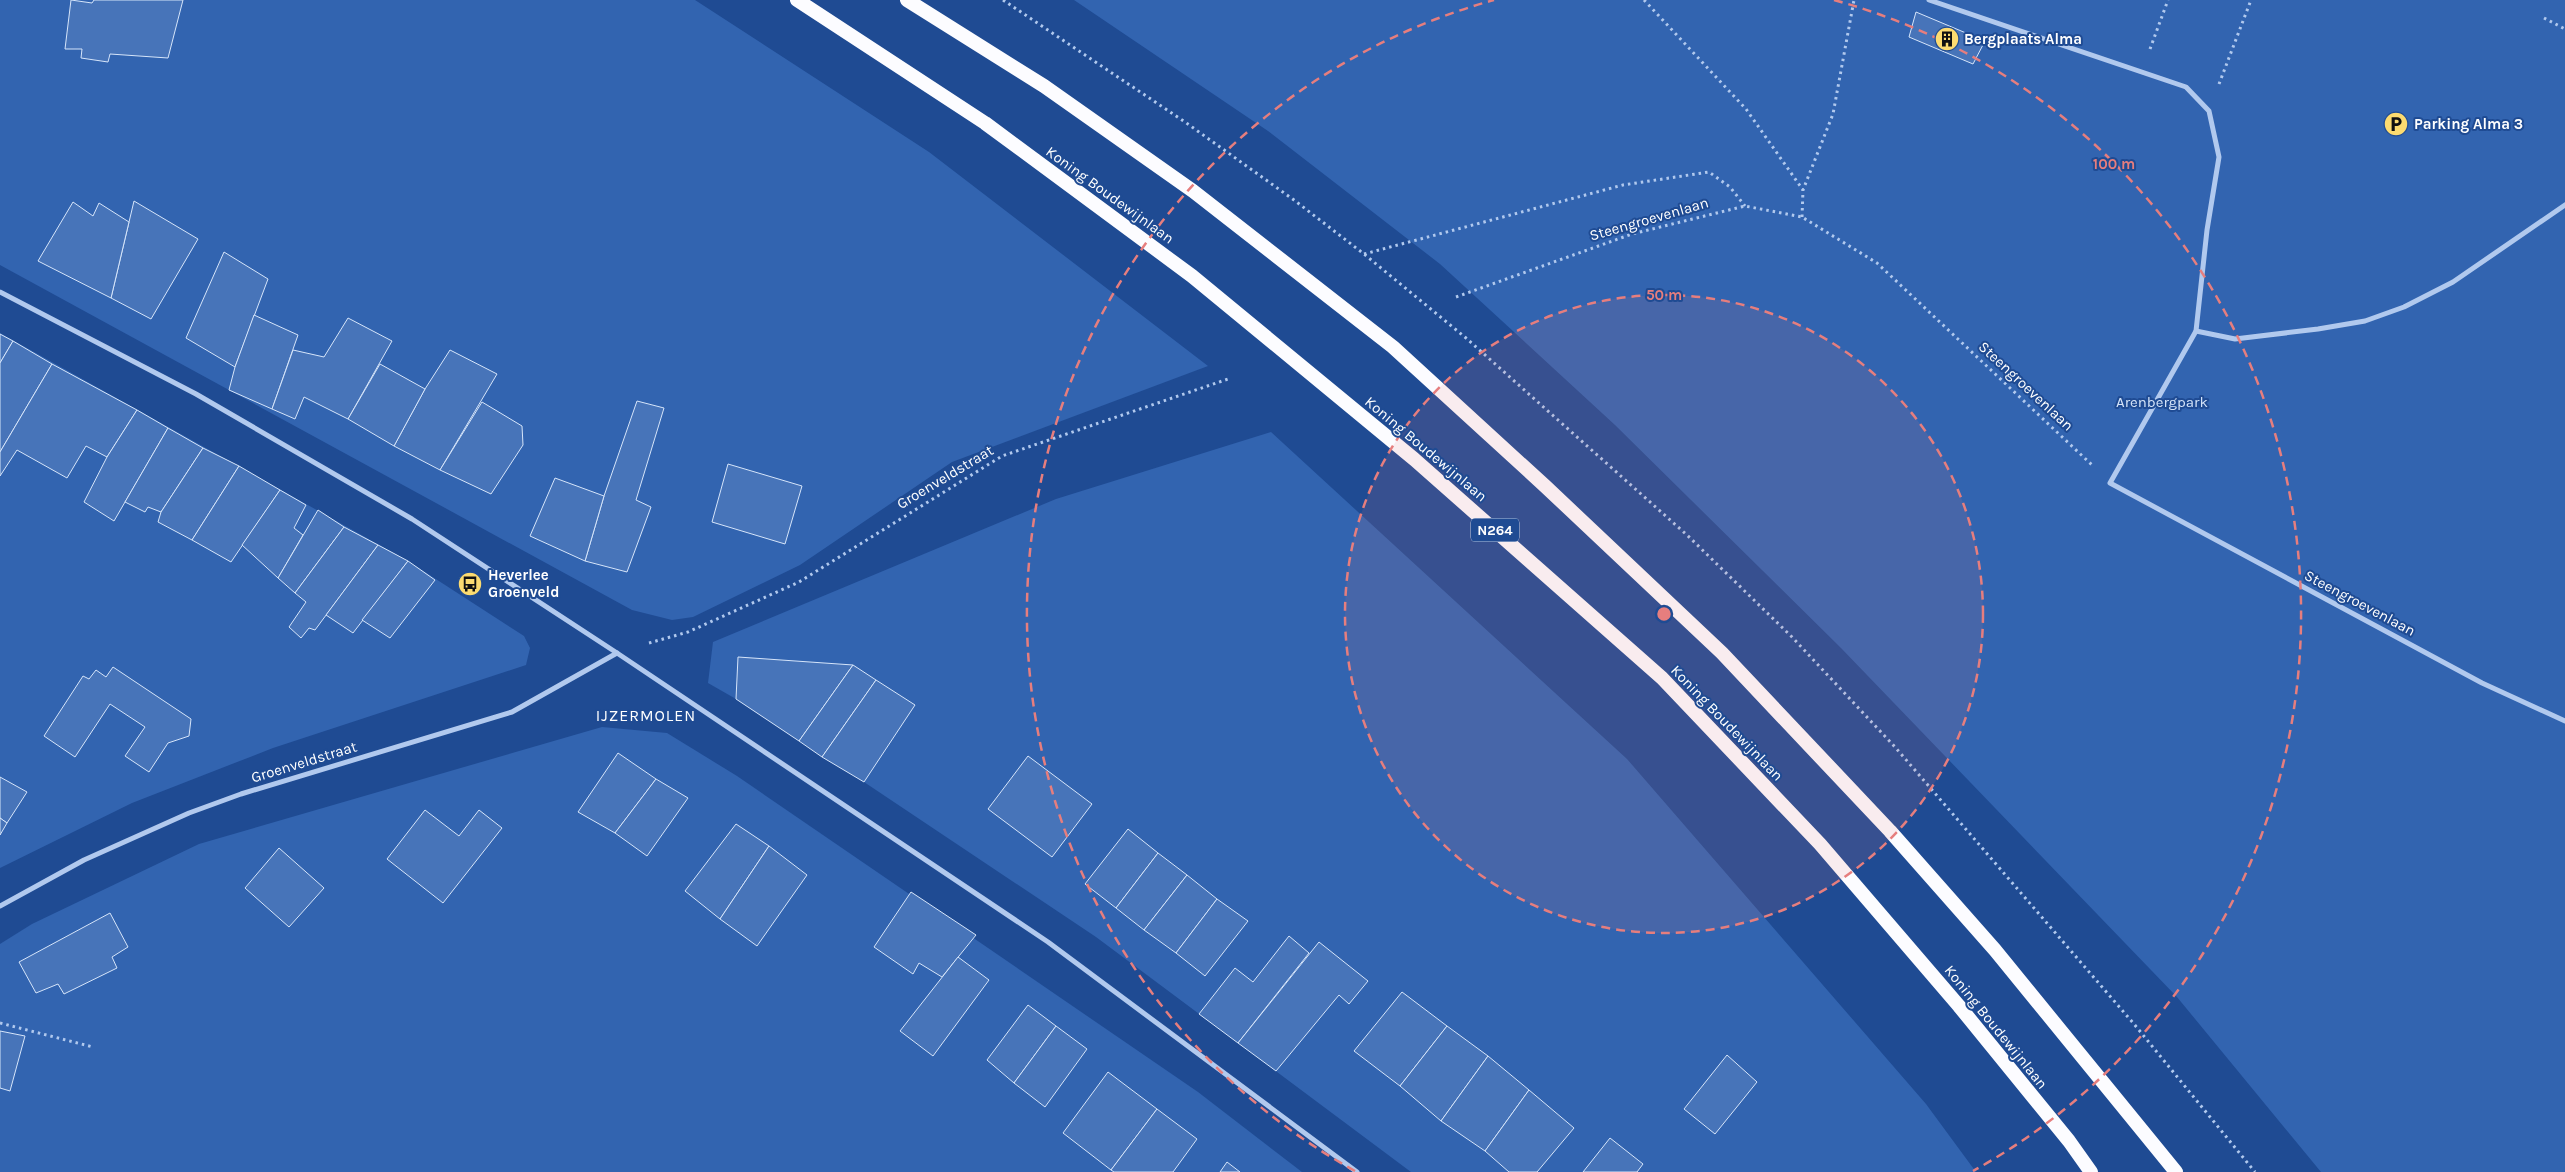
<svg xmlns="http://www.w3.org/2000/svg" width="2565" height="1172" viewBox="0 0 2565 1172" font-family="Karla,sans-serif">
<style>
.green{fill:#3264b0}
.building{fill:#4774b9;stroke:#d6e5fa}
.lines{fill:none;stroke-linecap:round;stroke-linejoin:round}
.path{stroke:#b1c9ee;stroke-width:3;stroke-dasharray:2.5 4;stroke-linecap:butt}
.minor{stroke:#b1c9ee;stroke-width:5}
.trunk{stroke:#fcfcff;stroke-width:14}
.ring{fill:none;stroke:#e67e7e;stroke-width:2.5;stroke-dasharray:9 6}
.labels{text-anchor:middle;stroke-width:4;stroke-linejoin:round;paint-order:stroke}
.shield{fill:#1f4b93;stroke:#bcc9df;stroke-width:1}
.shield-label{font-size:14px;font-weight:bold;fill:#fff}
.poi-label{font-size:15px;font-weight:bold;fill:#fff;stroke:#1f4b93;text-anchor:start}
.street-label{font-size:15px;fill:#fff;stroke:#1f4b93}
.park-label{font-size:15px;fill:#d6e5fa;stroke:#1f4b93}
.neighbourhood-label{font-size:16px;letter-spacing:1px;fill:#fff;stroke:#1f4b93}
.centre{fill:#e67e7e;stroke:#1f4b93;stroke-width:2.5}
.ring-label{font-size:15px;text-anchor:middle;font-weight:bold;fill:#e67e7e;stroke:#1f4b93;stroke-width:4;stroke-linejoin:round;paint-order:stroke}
</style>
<rect width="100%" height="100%" fill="#1f4b93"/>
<g class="green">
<polygon points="0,0 695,0 929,152 1208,366 952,462 800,565 693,617 672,620 632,610 0,265"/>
<polygon points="1074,0 2565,0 2565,1172 2321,1172 2177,997 1841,648 1615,425 1440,264 1268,131"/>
<polygon points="0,333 408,561 524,636 530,648 526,665 273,748 132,803 0,868"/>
<polygon points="1271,432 1627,759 1926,1104 1976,1172 1411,1172 1096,937 864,782 736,699 708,683 713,642 1056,499"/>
<polygon points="602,727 667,733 737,776 1198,1092 1302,1172 0,1172 0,944 32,924 199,844"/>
</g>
<g class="building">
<polygon points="71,0 92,3 94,0 183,0 168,58 110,54 108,62 81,58 82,49 65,49"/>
<polygon points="1916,12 1985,41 1973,64 1909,37"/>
<polygon points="134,201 198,239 151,319 111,298"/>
<polygon points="73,202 93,216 99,203 129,222 111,298 38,261"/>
<polygon points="224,252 268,279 235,367 186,338"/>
<polygon points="254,315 298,335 272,409 229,390 235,367"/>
<polygon points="348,318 392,341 348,419 304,397 295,419 272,409 293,350 324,357"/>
<polygon points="0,334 13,341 0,363"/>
<polygon points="13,341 52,364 0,452 0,363"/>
<polygon points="450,350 497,374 440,470 394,446 425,389"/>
<polygon points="52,364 137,410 107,457 86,446 67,478 17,450 0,476 0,452"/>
<polygon points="380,364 425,389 394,446 348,419"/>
<polygon points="637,401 664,408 636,500 651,507 627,572 585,561 604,496"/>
<polygon points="482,402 522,426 523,445 491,494 440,470"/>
<polygon points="137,410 168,428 114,521 84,502 107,457"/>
<polygon points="168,428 203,448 161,512 148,507 145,512 125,502"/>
<polygon points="203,448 239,466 192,540 158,522 161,512"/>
<polygon points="728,464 802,486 785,544 712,522"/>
<polygon points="239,466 280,490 231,562 192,540"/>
<polygon points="555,478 604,496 585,561 530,536"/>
<polygon points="280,490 306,505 294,528 303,535 278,578 242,545"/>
<polygon points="318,510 344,527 295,593 278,578"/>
<polygon points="344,527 378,545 315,630 309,628 301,638 289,627 306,602 295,593"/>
<polygon points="378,545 408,561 353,633 326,615"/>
<polygon points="408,561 435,580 390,638 362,620"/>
<polygon points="738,657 853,665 799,741 736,699"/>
<polygon points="853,665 876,680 822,757 799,741"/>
<polygon points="113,667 191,719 189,736 168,743 149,772 125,756 145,727 110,704 75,757 44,736 83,676 89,679 96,670 106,677"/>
<polygon points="876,680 915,705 864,782 822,757"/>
<polygon points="618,753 656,779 615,833 578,812"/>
<polygon points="1028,756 1092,804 1052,857 988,809"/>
<polygon points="0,777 27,792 7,823 0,818"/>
<polygon points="656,779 688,798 647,856 615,833"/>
<polygon points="425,810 459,836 479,810 502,828 443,903 387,859"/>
<polygon points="0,818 7,823 0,835"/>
<polygon points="736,824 769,846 720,919 685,891"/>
<polygon points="1128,829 1158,853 1116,908 1085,884"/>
<polygon points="769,846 807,875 757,946 720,919"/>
<polygon points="279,848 324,888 289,927 245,888"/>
<polygon points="1158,853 1187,875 1144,930 1116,908"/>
<polygon points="1187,875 1217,899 1176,953 1144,930"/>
<polygon points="911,892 976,935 942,977 919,963 913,974 874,947"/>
<polygon points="1217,899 1248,921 1205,976 1176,953"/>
<polygon points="110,913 128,947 112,957 117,968 64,994 58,984 36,993 19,962"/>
<polygon points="1289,936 1309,953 1238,1043 1199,1014 1235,968 1253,982"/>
<polygon points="1319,942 1368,981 1349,1004 1339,995 1276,1071 1238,1043"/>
<polygon points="958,957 989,980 933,1056 900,1031"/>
<polygon points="1402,992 1447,1026 1400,1086 1354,1051"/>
<polygon points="1028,1005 1056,1026 1014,1083 987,1060"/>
<polygon points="1056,1026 1087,1049 1045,1107 1014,1083"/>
<polygon points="1447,1026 1488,1056 1441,1121 1400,1086"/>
<polygon points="0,1031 25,1036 10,1091 0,1088"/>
<polygon points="1727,1055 1757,1082 1715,1134 1684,1109"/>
<polygon points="1488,1056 1529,1090 1485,1151 1441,1121"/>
<polygon points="1108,1072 1157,1109 1111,1170 1063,1133"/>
<polygon points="1529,1090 1574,1128 1537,1172 1509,1172 1485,1151"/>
<polygon points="1157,1109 1197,1139 1173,1172 1114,1172 1111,1170"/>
<polygon points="1610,1138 1643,1164 1637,1172 1583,1172"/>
<polygon points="1227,1162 1240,1172 1220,1172"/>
</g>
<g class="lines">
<g class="path">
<polyline points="1003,0 1185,122 1294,200 1364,254 1466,338 1687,535 1792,637 1895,747 2134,1024 2255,1172"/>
<polyline points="1644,0 1746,109 1803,190"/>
<polyline points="2544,18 2565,29"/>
<polyline points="2150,49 2168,0"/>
<polyline points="2219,84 2251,0"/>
<polyline points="1802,217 1803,190 1833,114 1854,0"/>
<polyline points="1364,254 1623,185 1709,172 1730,187 1745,206"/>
<polyline points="1456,297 1632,234 1745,206 1802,217 1877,263 2092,465"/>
<polyline points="649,643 688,632 799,582 1002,456 1231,378"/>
<polyline points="0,1023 93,1047"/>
</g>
<g class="minor">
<polyline points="1929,0 2186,87 2209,111 2219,157 2207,230 2196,331 2110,483 2482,683 2565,721"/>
<polyline points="0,292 196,394 412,519 617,653 1048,942 1357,1172"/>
<polyline points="2196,331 2235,339 2318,329 2365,321 2404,307 2453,282 2565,205"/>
<polyline points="0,906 84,860 189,813 241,794 512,712 617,653"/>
</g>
<g class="trunk">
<polyline points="797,0 985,123 1192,276 1414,459 1662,678 1820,844 1959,1006 2069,1141 2091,1172"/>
<polyline points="907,0 1044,86 1193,191 1393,347 1545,486 1722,653 1890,831 1995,950 2176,1172"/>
</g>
</g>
<circle cx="1664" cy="614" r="319" fill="#e67e7e" fill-opacity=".12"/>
<g class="ring">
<circle cx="1664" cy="614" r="319"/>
<path d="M1355 1171A637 637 0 0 1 1494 0M1834 0A637 637 0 0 1 1973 1171"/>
</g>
<defs>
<g id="building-disc" transform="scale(1.25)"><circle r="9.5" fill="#fcdb70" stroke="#1f4b93"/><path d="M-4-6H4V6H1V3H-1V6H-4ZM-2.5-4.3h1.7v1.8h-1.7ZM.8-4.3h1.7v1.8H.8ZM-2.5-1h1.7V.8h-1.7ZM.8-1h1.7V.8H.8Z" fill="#111"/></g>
<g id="parking-disc" transform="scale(1.25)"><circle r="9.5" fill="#fcdb70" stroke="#1f4b93"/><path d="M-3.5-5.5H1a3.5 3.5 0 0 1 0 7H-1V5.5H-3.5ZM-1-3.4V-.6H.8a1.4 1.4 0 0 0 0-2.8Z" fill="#111"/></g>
<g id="bus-disc" transform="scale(1.25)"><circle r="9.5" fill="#fcdb70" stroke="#1f4b93"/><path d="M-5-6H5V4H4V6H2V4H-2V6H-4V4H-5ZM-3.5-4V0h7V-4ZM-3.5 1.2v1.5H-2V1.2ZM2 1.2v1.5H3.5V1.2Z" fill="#111"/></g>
</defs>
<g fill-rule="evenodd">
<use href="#building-disc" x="1947" y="39"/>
<use href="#parking-disc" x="2396" y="124"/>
<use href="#bus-disc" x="470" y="584"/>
</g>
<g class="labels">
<rect class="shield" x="1471" y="518.5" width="48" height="23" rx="4"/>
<g class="shield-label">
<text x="1495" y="535">N264</text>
</g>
<g class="poi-label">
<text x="1964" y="44">Bergplaats Alma</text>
<text x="2414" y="129">Parking Alma 3</text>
<text x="488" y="580">Heverlee<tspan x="488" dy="17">Groenveld</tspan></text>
</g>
<g class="street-label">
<text transform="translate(1110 195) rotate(36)" y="5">Koning Boudewijnlaan</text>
<text transform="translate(1649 219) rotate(-16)" y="5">Steengroevenlaan</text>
<text transform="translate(2026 386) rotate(43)" y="5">Steengroevenlaan</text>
<text transform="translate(1426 449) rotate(40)" y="5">Koning Boudewijnlaan</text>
<text transform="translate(945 477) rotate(-31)" y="5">Groenveldstraat</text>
<text transform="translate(2360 603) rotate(28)" y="5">Steengroevenlaan</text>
<text transform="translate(1727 723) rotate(46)" y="5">Koning Boudewijnlaan</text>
<text transform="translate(304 762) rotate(-17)" y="5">Groenveldstraat</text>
<text transform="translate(1996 1027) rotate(51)" y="5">Koning Boudewijnlaan</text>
</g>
<g class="park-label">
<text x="2162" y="407">Arenbergpark</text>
</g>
<g class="neighbourhood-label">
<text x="646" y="721">IJZERMOLEN</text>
</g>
</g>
<circle cx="1664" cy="614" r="8" class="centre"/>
<g class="ring-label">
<text x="2114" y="169">100 m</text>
<text x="1664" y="300">50 m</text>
</g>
</svg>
